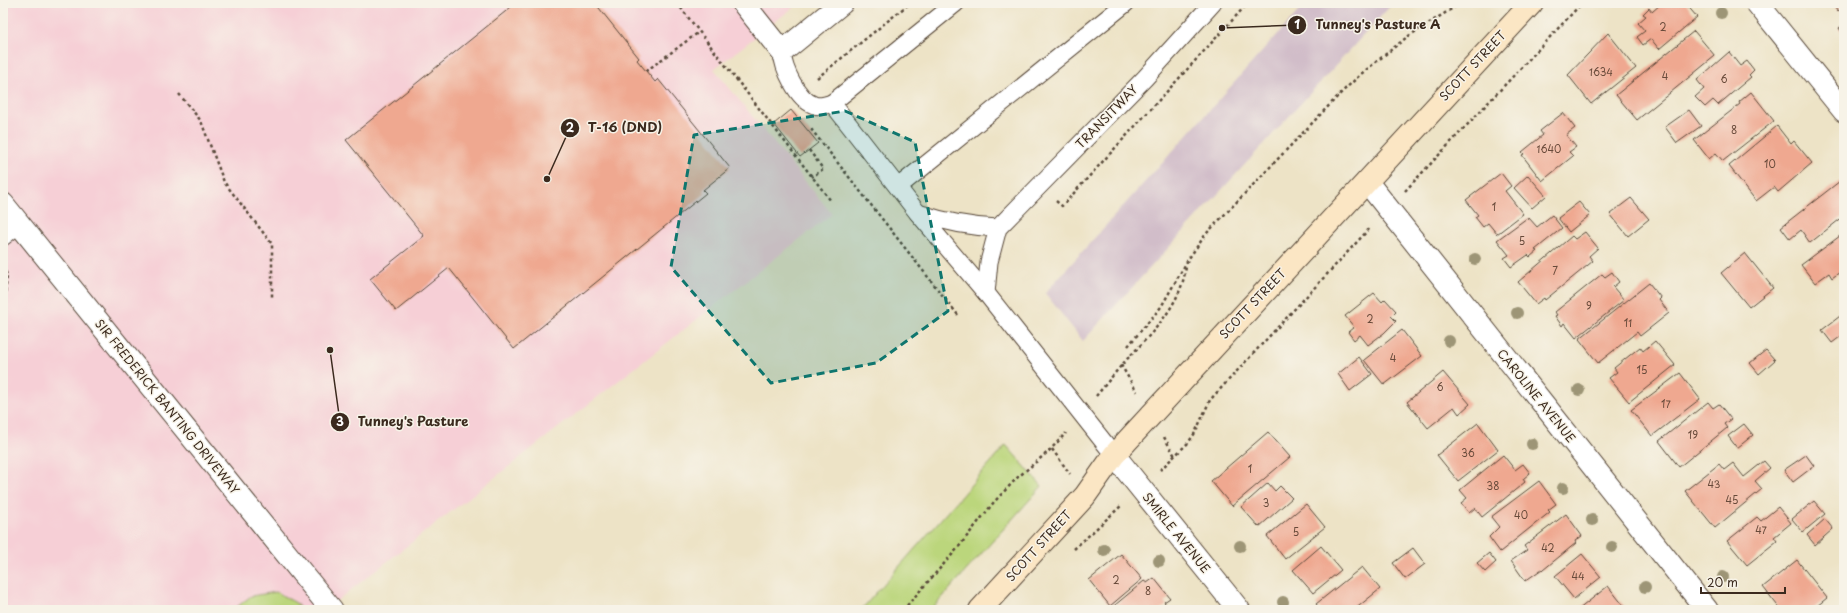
<svg xmlns="http://www.w3.org/2000/svg" width="1847" height="613" viewBox="0 0 1847 613" font-family="'Playpen Sans',sans-serif">
<style>
.built{fill:#f6cfd6}
.industrial{fill:#d1bdc9}
.green{fill:#bbd67b;stroke:#7b804c}
.building{fill:#efa890}
.lines{fill:none;stroke-linecap:round;stroke-linejoin:round}
.service-casing{stroke:#564637;stroke-width:19}
.minor-casing{stroke:#564637;stroke-width:24}
.secondary-casing{stroke:#564637;stroke-width:24}
.path{stroke:#564637;stroke-width:2.5;stroke-dasharray:3 3;stroke-linecap:butt}
.service{stroke:#fff;stroke-width:17}
.minor{stroke:#fff;stroke-width:22}
.secondary{stroke:#fbe6c4;stroke-width:22}
.tree{fill:#9d9576}
.marked{fill:#0f766e;fill-opacity:0.2;stroke:#0f766e;stroke-width:3;stroke-dasharray:8 5;stroke-linejoin:round}
.labels{text-anchor:middle;stroke-width:3;stroke-linejoin:round;paint-order:stroke}
.number-label{font-size:10px;fill:#684a3a}
.street-label{font-size:12px;fill:#3b2a1e;stroke:#f7f3e8}
.leader{fill:none;stroke:#3b2a1e;stroke-width:1.5}
.callout-dot{fill:#3b2a1e;stroke:#f7f3e8;stroke-width:1.5}
.mark-label{font-size:12px;text-anchor:middle;font-weight:bold;fill:#fff}
.callout-label{font-size:13px;text-anchor:middle;font-weight:bold;fill:#3b2a1e;stroke:#f7f3e8;stroke-width:3;stroke-linejoin:round;paint-order:stroke}
</style>
<rect width="100%" height="100%" fill="#f7f3e8"/>
<filter id="ink" filterUnits="userSpaceOnUse"><feTurbulence type="fractalNoise" baseFrequency=".025" numOctaves="2"/><feDisplacementMap in="SourceGraphic" scale="8" xChannelSelector="R" yChannelSelector="G"/><feConvolveMatrix kernelMatrix="1 2 1 2 8 2 1 2 1" color-interpolation-filters="sRGB"/></filter>
<filter id="wash" filterUnits="userSpaceOnUse"><feTurbulence type="fractalNoise" baseFrequency=".012" numOctaves="4" result="noise"/><feDisplacementMap in="SourceGraphic" scale="16" xChannelSelector="R" yChannelSelector="G"/><feGaussianBlur stdDeviation="0.9" result="paint"/><feColorMatrix in="noise" values="0 0 0 0 0 0 0 0 0 0 0 0 0 0 0 0 0 1.4 0 .05"/><feComposite in="paint" operator="in"/></filter>
<g filter="url(#wash)">
<rect width="100%" height="100%" fill="#ede3c6"/>
<polygon class="built" points="3,3 799,3 714,69 832,214 325,610 3,610"/>
<polygon class="industrial" points="1306,3 1393,3 1083,341 1045,293"/>
<g class="green">
<polygon points="1006,445 1042,486 931,610 861,610"/>
<polygon points="276,592 296,603 301,610 233,610 251,596"/>
</g>
<g id="blocks">
<g class="building">
<polygon points="516,3 595,3 639,58 637,60 655,82 658,79 730,168 703,190 706,193 514,349 449,268 396,311 370,279 424,236 346,140"/>
<polygon points="1662,3 1685,3 1697,17 1659,49 1651,39 1643,45 1637,37 1645,31 1638,23 1646,16 1643,14 1649,8 1652,12"/>
<polygon points="1832,3 1844,3 1844,6 1838,11"/>
<polygon points="1844,24 1844,35 1839,28"/>
<polygon points="1694,31 1715,56 1637,120 1616,95"/>
<polygon points="1608,33 1636,68 1591,104 1568,75"/>
<polygon points="1729,52 1740,66 1747,61 1754,70 1749,75 1751,77 1718,105 1713,100 1705,107 1695,97 1704,89 1697,80"/>
<polygon points="1751,92 1774,121 1723,161 1716,153 1709,159 1694,140 1740,104 1739,102"/>
<polygon points="791,110 818,143 800,157 774,124"/>
<polygon points="1689,110 1701,126 1677,143 1665,127"/>
<polygon points="1563,113 1575,128 1566,135 1576,147 1569,152 1573,156 1542,181 1522,155 1524,154 1522,152 1543,135 1540,131"/>
<polygon points="1777,126 1791,144 1794,141 1812,163 1778,192 1774,187 1756,201 1729,166"/>
<polygon points="1501,173 1511,186 1505,191 1523,214 1497,234 1488,223 1483,227 1475,217 1478,215 1466,200"/>
<polygon points="1528,175 1546,196 1532,208 1514,188"/>
<polygon points="1840,181 1844,186 1844,216 1810,243 1801,230 1790,239 1781,227"/>
<polygon points="1631,198 1649,219 1628,236 1610,214"/>
<polygon points="1579,202 1590,215 1569,232 1558,218"/>
<polygon points="1552,215 1562,228 1535,250 1537,251 1530,257 1528,255 1511,267 1504,258 1509,255 1497,240 1527,218 1528,220 1529,218 1537,227"/>
<polygon points="1585,232 1598,248 1589,256 1593,261 1545,300 1544,298 1536,304 1518,282 1572,236 1575,239"/>
<polygon points="1844,233 1844,269 1832,278 1829,273 1815,283 1801,265"/>
<polygon points="1745,253 1773,288 1749,307 1721,273"/>
<polygon points="1612,272 1619,282 1613,287 1624,300 1576,338 1564,323 1562,326 1555,316 1557,315 1555,312 1602,274 1605,277"/>
<polygon points="1649,283 1661,298 1659,300 1669,313 1640,336 1637,332 1598,363 1579,339"/>
<polygon points="1374,293 1382,302 1385,299 1396,311 1391,316 1396,321 1384,333 1368,345 1360,335 1354,340 1348,332 1354,327 1345,316"/>
<polygon points="1844,313 1844,334 1832,343 1822,330"/>
<polygon points="1402,330 1422,356 1384,385 1364,360"/>
<polygon points="1655,341 1675,365 1629,402 1609,378 1617,372 1614,368 1640,347 1643,351"/>
<polygon points="1766,350 1775,360 1759,374 1750,363"/>
<polygon points="1359,357 1372,374 1350,391 1338,374"/>
<polygon points="1443,372 1470,404 1459,414 1454,407 1428,428 1407,402"/>
<polygon points="1680,373 1700,399 1652,436 1631,410"/>
<polygon points="1708,402 1713,408 1719,404 1731,419 1724,424 1727,428 1679,467 1659,441"/>
<polygon points="1478,423 1498,450 1458,481 1437,455"/>
<polygon points="1744,424 1753,435 1737,448 1728,436"/>
<polygon points="1268,432 1290,457 1232,506 1211,481"/>
<polygon points="1503,455 1515,470 1523,464 1530,473 1523,479 1525,482 1482,517 1475,508 1469,513 1461,503 1467,498 1460,490"/>
<polygon points="1806,455 1814,466 1793,482 1784,470"/>
<polygon points="1764,461 1770,468 1755,481 1762,489 1715,528 1685,491 1719,464 1724,470 1733,463 1744,477"/>
<polygon points="1539,481 1556,504 1548,510 1550,512 1500,552 1489,537 1499,527 1491,517"/>
<polygon points="1268,483 1275,491 1280,486 1292,498 1259,527 1241,507"/>
<polygon points="1814,501 1825,514 1803,532 1792,519"/>
<polygon points="1306,504 1325,527 1285,559 1267,536"/>
<polygon points="1778,507 1791,523 1774,537 1777,541 1747,565 1727,541 1757,517 1761,521"/>
<polygon points="1566,514 1582,536 1575,541 1576,543 1543,570 1542,569 1525,581 1511,561 1527,550 1524,546"/>
<polygon points="1825,519 1833,529 1815,545 1807,535"/>
<polygon points="1321,546 1341,570 1313,593 1293,570"/>
<polygon points="1413,548 1425,564 1405,579 1393,563"/>
<polygon points="1489,553 1496,562 1485,572 1477,563"/>
<polygon points="1121,554 1142,579 1110,606 1089,580"/>
<polygon points="1582,554 1601,577 1574,599 1555,576"/>
<polygon points="1797,560 1827,598 1812,610 1781,610 1763,587"/>
<polygon points="1362,567 1380,589 1354,610 1321,610 1316,604"/>
<polygon points="1154,578 1170,598 1164,602 1167,605 1160,610 1109,610 1144,581 1147,583"/>
<polygon points="1608,586 1627,610 1578,610"/>
</g>
</g>
</g>
<g filter="url(#ink)">
<use href="#blocks" fill-opacity="0" stroke="#564637" stroke-width="1"/>
<g class="lines">
<g class="service-casing">
<g id="service">
<polyline points="956,3 832,103 917,212 986,293 1114,455"/>
<path d="M782,52C783,68 797,99 814,105C820,107 826,105 832,103"/>
<polyline points="898,187 1126,3"/>
<path d="M918,213C945,222 970,227 998,228"/>
<polyline points="3,237 19,224"/>
<polyline points="986,293 989,262 998,228 1145,78 1213,3"/>
</g>
</g>
<g class="minor-casing">
<g id="minor">
<polyline points="743,3 782,52 842,3"/>
<polyline points="1757,3 1844,111"/>
<polyline points="1367,182 1707,610"/>
<polyline points="3,204 332,610"/>
<polyline points="1114,455 1239,610"/>
</g>
</g>
<g class="secondary-casing">
<polyline id="secondary" points="980,610 1085,496 1114,455 1532,3"/>
</g>
<g class="path">
<polyline points="677,3 831,201"/>
<polyline points="646,71 699,32"/>
<polyline points="817,78 910,3"/>
<polyline points="179,94 201,121 224,182 272,244 272,297"/>
<polyline points="811,129 958,315"/>
<polyline points="809,150 823,169 812,177"/>
<polyline points="1405,191 1582,3"/>
<polyline points="1056,201 1062,206 1248,3"/>
<polyline points="3,266 7,275 3,316"/>
<polyline points="1128,346 1161,307 1189,258 1206,234 1341,93 1361,74 1407,37 1461,3"/>
<polyline points="1121,365 1137,392"/>
<path d="M1096,396C1108,382 1119,367 1132,354C1156,329 1182,302 1186,266"/>
<polyline points="1164,437 1175,456"/>
<polyline points="1052,449 1070,474"/>
<polyline points="1160,470 1188,443 1195,433 1210,400 1370,228"/>
<polyline points="1074,549 1122,505"/>
<polyline points="903,610 957,549 994,502 1017,478 1049,451 1066,433"/>
</g>
<use href="#service" class="service"/>
<use href="#minor" class="minor"/>
<use href="#secondary" class="secondary"/>
</g>
<g class="tree">
<circle cx="1721" cy="13" r="6"/>
<circle cx="1475" cy="259" r="6"/>
<circle cx="1517" cy="313" r="6"/>
<circle cx="1449" cy="341" r="6"/>
<circle cx="1579" cy="390" r="6"/>
<circle cx="1532" cy="444" r="6"/>
<circle cx="1563" cy="488" r="6"/>
<circle cx="1592" cy="520" r="6"/>
<circle cx="1240" cy="546" r="6"/>
<circle cx="1612" cy="547" r="6"/>
<circle cx="1104" cy="550" r="6"/>
<circle cx="1159" cy="561" r="6"/>
<circle cx="1723" cy="577" r="6"/>
<circle cx="1645" cy="587" r="6"/>
<circle cx="1283" cy="602" r="6"/>
</g>
</g>
<path class="marked" d="M845,111L915,142L948,311L876,363L771,383L671,267L694,135Z"/>
<g class="labels">
<g class="number-label">
<text x="1663" y="31">2</text>
<text x="1601" y="76">1634</text>
<text x="1665" y="80">4</text>
<text x="1724" y="83">6</text>
<text x="1734" y="134">8</text>
<text x="1549" y="153">1640</text>
<text x="1770" y="168">10</text>
<text x="1494" y="211">1</text>
<text x="1522" y="245">5</text>
<text x="1555" y="275">7</text>
<text x="1589" y="310">9</text>
<text x="1370" y="323">2</text>
<text x="1628" y="327">11</text>
<text x="1393" y="362">4</text>
<text x="1642" y="374">15</text>
<text x="1440" y="391">6</text>
<text x="1666" y="408">17</text>
<text x="1693" y="439">19</text>
<text x="1468" y="457">36</text>
<text x="1250" y="473">1</text>
<text x="1714" y="488">43</text>
<text x="1493" y="490">38</text>
<text x="1732" y="504">45</text>
<text x="1266" y="507">3</text>
<text x="1521" y="519">40</text>
<text x="1761" y="534">47</text>
<text x="1296" y="536">5</text>
<text x="1548" y="552">42</text>
<text x="1578" y="580">44</text>
<text x="1116" y="584">2</text>
<text x="1148" y="595">8</text>
</g>
<g class="street-label">
<text transform="translate(1473 66) rotate(-47)" y="4">SCOTT STREET</text>
<text transform="translate(1107 117) rotate(-46)" y="4">TRANSITWAY</text>
<text transform="translate(1253 304) rotate(-47)" y="4">SCOTT STREET</text>
<text transform="translate(1536 396) rotate(51)" y="4">CAROLINE AVENUE</text>
<text transform="translate(167 407) rotate(51)" y="4">SIR FREDERICK BANTING DRIVEWAY</text>
<text transform="translate(1176 533) rotate(51)" y="4">SMIRLE AVENUE</text>
<text transform="translate(1039 546) rotate(-48)" y="4">SCOTT STREET</text>
</g>
</g>
<path class="leader" d="M1222 28L1297 25M547 179L570 128M330 350L340 422"/>
<g class="callout-dot">
<circle cx="1222" cy="28" r="4"/>
<circle cx="547" cy="179" r="4"/>
<circle cx="330" cy="350" r="4"/>
<circle cx="1297" cy="25" r="10"/>
<circle cx="570" cy="128" r="10"/>
<circle cx="340" cy="422" r="10"/>
</g>
<g class="mark-label">
<text x="1297" y="29">1</text>
<text x="570" y="132">2</text>
<text x="340" y="426">3</text>
</g>
<g class="callout-label">
<text x="1378" y="29">Tunney's Pasture A</text>
<text x="625" y="132">T-16 (DND)</text>
<text x="413" y="426">Tunney's Pasture</text>
</g>
<rect width="1847" height="613" fill="none" stroke="#f7f3e8" stroke-width="16"/>
<path d="M1701 587v6h84v-6" fill="none" stroke="#3b2a1e" stroke-width="2"/>
<text x="1707" y="587" font-size="12" fill="#3b2a1e" stroke="#f7f3e8" stroke-width="3" paint-order="stroke">20 m</text>
</svg>
